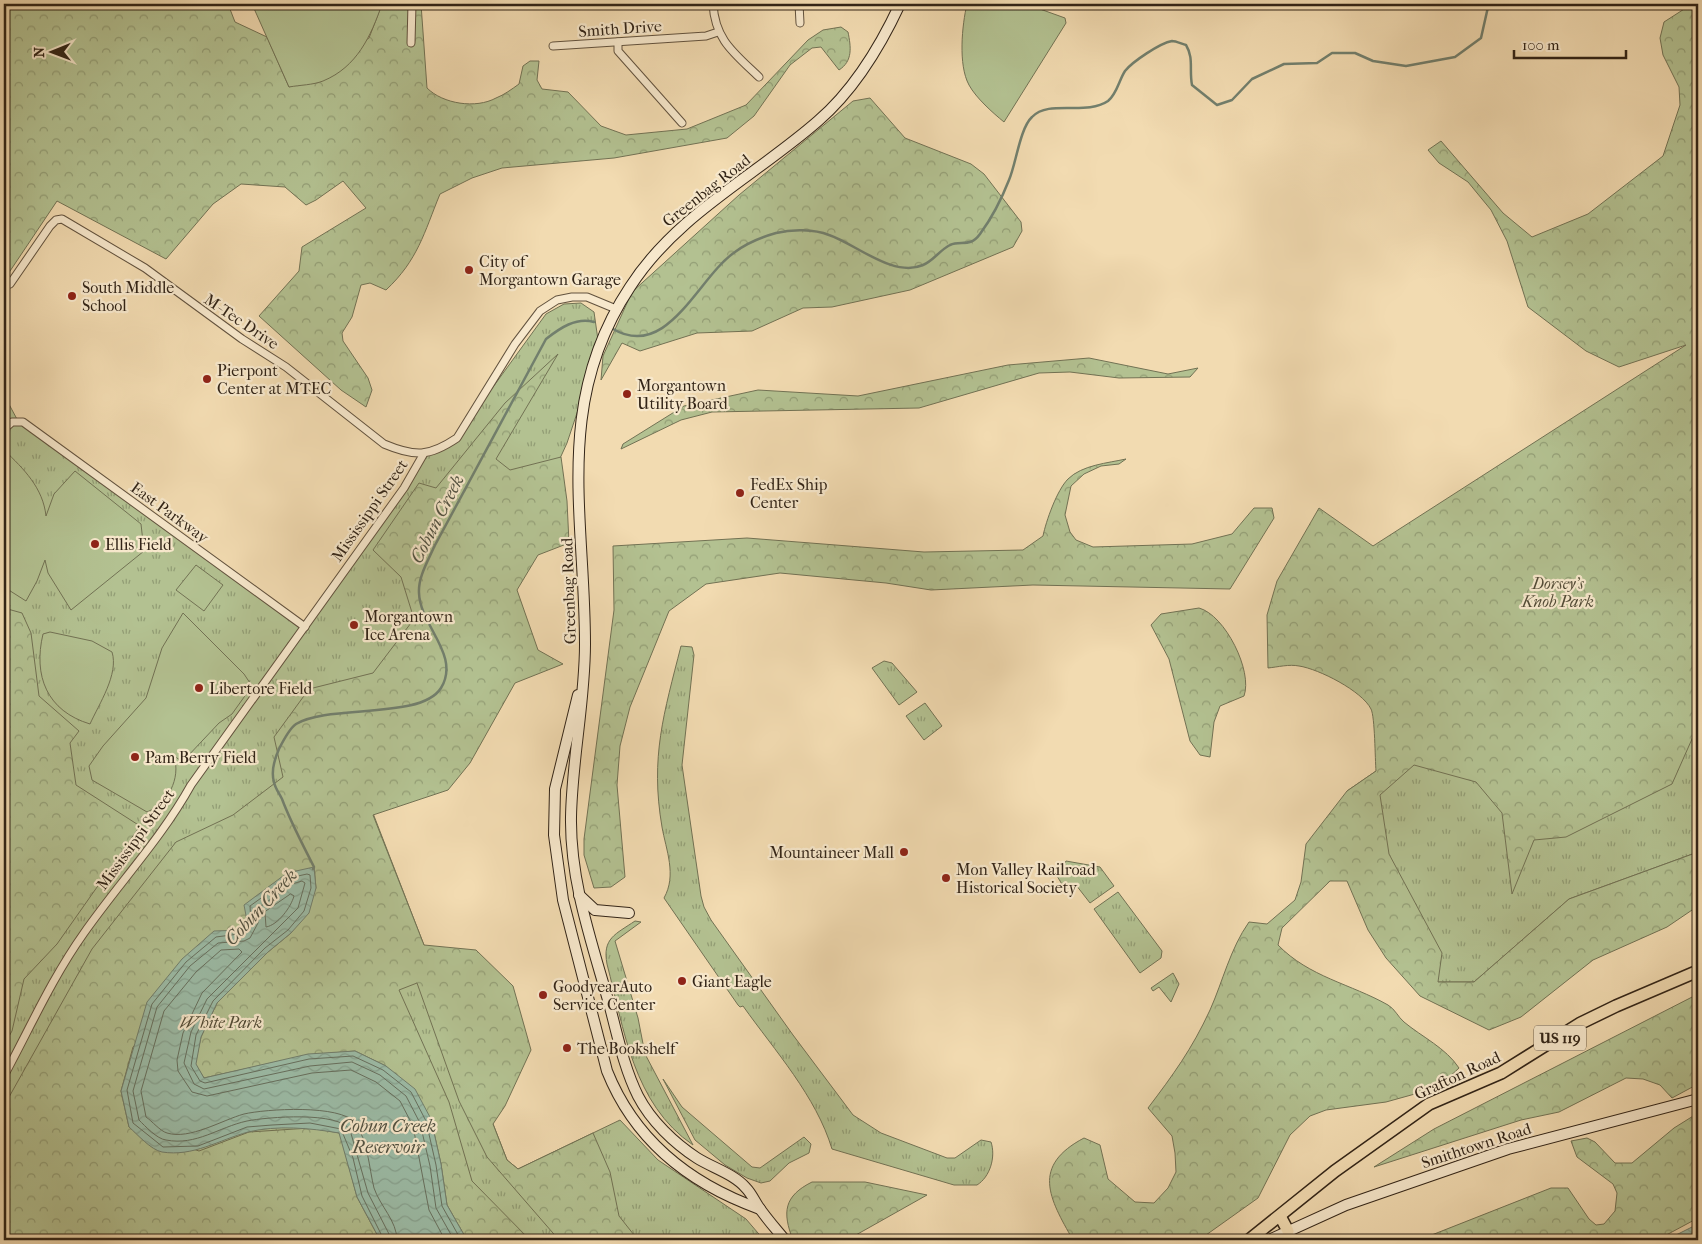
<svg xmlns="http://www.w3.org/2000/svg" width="1702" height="1244" viewBox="0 0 1702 1244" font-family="'IM FELL French Canon',serif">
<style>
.grass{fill:url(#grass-tufts);stroke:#727254}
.forest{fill:url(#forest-crowns);stroke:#727254}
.pitch{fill:#b3c191;stroke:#727254}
.water{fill:url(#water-waves);stroke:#727f6d}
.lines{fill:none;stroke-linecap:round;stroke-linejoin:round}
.shore{stroke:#67705f;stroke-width:1}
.stream{stroke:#727f6d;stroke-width:2.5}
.street-casing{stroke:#62523e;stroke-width:9}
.secondary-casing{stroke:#322417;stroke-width:12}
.primary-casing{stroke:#322417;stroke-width:14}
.street{stroke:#f7e8cc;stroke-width:7}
.secondary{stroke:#f7e8cc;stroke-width:10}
.primary{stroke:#f2dbb1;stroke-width:11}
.poi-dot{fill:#8f2418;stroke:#f7e8cc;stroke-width:2}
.labels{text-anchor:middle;stroke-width:4.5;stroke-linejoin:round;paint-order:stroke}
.shield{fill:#f7e8cc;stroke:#6d5f4d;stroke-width:1}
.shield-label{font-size:15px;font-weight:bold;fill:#322417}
.street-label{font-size:16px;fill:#322417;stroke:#f7e8cc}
.poi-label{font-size:16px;fill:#322417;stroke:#f7e8cc;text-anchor:start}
.park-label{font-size:16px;font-style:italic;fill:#524b36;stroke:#f7e8cc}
.water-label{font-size:18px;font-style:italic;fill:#525242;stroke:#f7e8cc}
</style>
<defs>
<pattern id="grass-tufts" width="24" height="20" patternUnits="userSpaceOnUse" patternTransform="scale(1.25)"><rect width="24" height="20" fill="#b3c191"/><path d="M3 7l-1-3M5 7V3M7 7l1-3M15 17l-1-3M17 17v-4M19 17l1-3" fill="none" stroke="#929d75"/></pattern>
<pattern id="forest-crowns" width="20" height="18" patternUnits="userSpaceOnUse" patternTransform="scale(1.25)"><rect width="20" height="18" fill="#b3c191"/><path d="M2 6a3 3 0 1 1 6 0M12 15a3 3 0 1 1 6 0" fill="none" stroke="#929d75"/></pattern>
<pattern id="water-waves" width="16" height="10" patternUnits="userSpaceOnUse" patternTransform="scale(1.25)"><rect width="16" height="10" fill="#9cbca7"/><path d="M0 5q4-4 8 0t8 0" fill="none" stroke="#87a18f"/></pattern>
</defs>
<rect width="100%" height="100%" fill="#f2dbb1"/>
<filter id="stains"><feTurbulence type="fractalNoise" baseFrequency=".004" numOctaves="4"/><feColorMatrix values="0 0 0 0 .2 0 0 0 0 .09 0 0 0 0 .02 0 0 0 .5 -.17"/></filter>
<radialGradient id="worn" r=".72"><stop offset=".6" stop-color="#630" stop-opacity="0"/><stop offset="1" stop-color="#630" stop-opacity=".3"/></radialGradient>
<g class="grass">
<polygon points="581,303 594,312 599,347 567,443 420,766 364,790 507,1160 518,1169 620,1120 658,1160 746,1219 764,1240 4,1240 4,395 18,421 304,627 423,455 447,445 464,427 546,314 564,304"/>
<polygon points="1698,357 1698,852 1569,899 1474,982 1409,982 1347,791 1465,710"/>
<path d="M681,646L692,647L694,655L682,765L701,896L704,907L711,920L793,1035L853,1115L881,1133L947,1158H955L981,1140L991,1142C996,1157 990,1177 977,1185H954L832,1149C816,1096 775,1051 743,1006L740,1007L738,1005L664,898C677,875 666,850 662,827C650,757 664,713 681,646Z"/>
<polygon points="884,661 892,663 917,692 899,705 872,668"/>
<polygon points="925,703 942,726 924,740 906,716"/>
<polygon points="1066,861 1100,867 1114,886 1090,903 1076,885 1066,891 1057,876"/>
<polygon points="1118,892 1162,951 1161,958 1140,973 1094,909"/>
<path d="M635,921L641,922L615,941L638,1018L645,1054L693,1145C633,1104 624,1029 607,964C602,938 616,934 635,921Z"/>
<polygon points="1173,973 1179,984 1171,1002 1159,987 1153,991 1151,988"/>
<polygon points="663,1079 682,1107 752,1167 760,1168 804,1137 811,1144 809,1153 789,1163 770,1181 761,1183 747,1178 725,1165 695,1140"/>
</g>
<g class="forest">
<path d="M35,4H228L235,22L267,37L289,87L369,38L382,4H421L427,88C443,104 476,109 496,98C504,95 512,89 519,84L523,66L530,61H539L537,80L542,89L568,92L601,126L626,135L687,129L746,105L808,40L823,30L841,27L848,32C851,47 853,61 839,70L821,47L812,48L790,65L754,116L727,138L614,158L502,168L472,178L440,194C424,233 418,260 386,290L370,283L361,285L352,317L342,333L343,341L368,378L372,390L366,407L341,390L259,316L299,271L302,247L366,208L343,181L316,200L306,205L285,187L241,184L213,204L166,259L57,201L4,280V22L8,8Z"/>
<path d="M1692,4H1698V673L1693,688L1696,730L1672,784L1566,837L1534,840L1512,894L1502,813L1476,782L1414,765L1380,795L1389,854L1442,953L1438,982H1474L1569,899L1698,852V906L1667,927L1593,960L1521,1017L1489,1030L1420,996L1386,958L1368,930L1347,881H1330L1282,928L1278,945C1309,977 1351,984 1388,1005C1395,1009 1398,1017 1404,1022C1422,1037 1446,1048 1459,1068L1446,1080L1422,1092L1386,1102L1326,1110L1310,1116L1290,1135L1258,1198L1199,1240H1073C1049,1198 1031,1166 1084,1138L1100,1145L1108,1179L1135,1202L1154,1203L1168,1188L1176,1172L1175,1153L1172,1136L1148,1108C1173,1075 1192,1049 1210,1010C1223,981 1230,949 1249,922L1267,924L1295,900L1301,882L1306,844L1347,791L1376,771C1375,759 1375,717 1371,709C1362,691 1319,669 1299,666C1289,664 1278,667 1268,668L1267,615L1277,581L1319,508L1373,546L1686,345L1619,367L1586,351L1528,307L1507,241L1491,210L1468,182L1439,163L1428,150L1441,141L1503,213L1532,237L1588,214L1663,156L1680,105L1679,87L1663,55L1660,38L1664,22Z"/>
<polygon points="870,98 905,138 971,164 984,174 1021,222 1022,231 1013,247 910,290 832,307 803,308 752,331 697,333 640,351 622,343 601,380 603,356 632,292 739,195 853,101"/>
<polygon points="558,354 496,459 510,470 561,457 567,501 569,543 538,555 517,590 538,650 563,664 515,683 470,763 448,790 373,815 424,945 476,950 513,986 531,1050 505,1106 493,1124 507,1160 518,1169 593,1133 610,1172 619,1216 638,1240 559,1240 487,1157 459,1101 417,983 399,990 449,1102 472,1181 530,1240 467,1240 447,1205 441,1164 431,1119 386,1066 355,1051 308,1055 204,1078 195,1064 201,1037 217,1003 268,952 291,933 316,888 314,867 247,921 242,930 133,1047 121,1091 129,1127 199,1151 249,1132 310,1128 340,1133 357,1197 380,1240 4,1240 4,1106 92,949 176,842 233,815 283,777 274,737 309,689 373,673 414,619 401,577 373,550 419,483 436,488 505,403"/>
<polygon points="1089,358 1168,374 1198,368 1190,377 1119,378 1070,372 1039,373 919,408 712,412 681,420 621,449 623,444 684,406 758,390 858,396 1008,365"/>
<path d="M1126,459L1119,464L1101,466L1084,474L1071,486L1065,515L1070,532L1076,540L1093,547L1192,544L1232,534L1254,508H1272L1274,518L1230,589L1033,585L931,590L886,583L780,573L706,584L669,611L630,707L620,746L617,785L625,877L611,887L594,888L584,855V839L614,610L613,546L747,538L924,552L1023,550L1043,536C1046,521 1057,490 1068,479C1082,465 1108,463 1126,459Z"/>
<polygon points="4,608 22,613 31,633 39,696 79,731 70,743 76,785 140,826 57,944 24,979 12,1031 4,1045"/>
<path d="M1199,608C1225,615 1253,671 1244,696L1220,706L1214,722L1210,757L1200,755L1190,741L1169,659L1151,625L1161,614Z"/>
<polygon points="1698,994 1698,1084 1672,1098 1660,1085 1643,1079 1626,1078 1559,1112 1521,1120 1374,1167 1434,1129"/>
<polygon points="1698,1113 1698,1218 1657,1240 1419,1240 1551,1188 1568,1188 1589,1219 1596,1225 1604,1224 1615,1211 1617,1193 1613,1184 1577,1157 1571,1141 1587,1138 1595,1142 1615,1163 1632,1163 1674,1128"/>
<path d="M812,1182H865L927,1195L847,1240H793C782,1212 784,1196 812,1182Z"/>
</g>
<g class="pitch">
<path d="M252,4H382C371,36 357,67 323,81C313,85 300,85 289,87Z"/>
<path d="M967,4H1026L1065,18L1066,23L1004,122C993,113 976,98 969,85C958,65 962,25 967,4Z"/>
<path d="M4,450C24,469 43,488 46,516L54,494L75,471L141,524L144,551L71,610L48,573L45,560L37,581L26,601L4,587Z"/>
<polygon points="196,565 223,585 204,611 176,590"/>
<path d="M183,613L244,674L252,686L232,714L219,723L186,758L180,760L174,756C181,779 168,803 147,812L92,780L89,766L103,746L146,698L162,648Z"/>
<path d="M50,632L92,641L112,652C119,674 99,704 90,724C47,711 33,676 43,634Z"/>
</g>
<g class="water">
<path d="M314,867L316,888L309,913L291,933L268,952L217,1003L201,1037L196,1064L204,1078L308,1054L355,1051L386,1066L415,1089L431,1119L441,1164L447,1205L467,1240H380L357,1197L339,1133C310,1128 277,1125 248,1132C219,1140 193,1157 162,1152C151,1150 137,1134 129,1127L121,1091L147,1002L182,959L214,931L242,930L247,921L244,905L287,873Z"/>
<polygon points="1698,1224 1698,1240 1666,1240"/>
</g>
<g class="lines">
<g class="shore">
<path d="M291,894L294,896C291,907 278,925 266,927L265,912Z"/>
<polyline points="384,1240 362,1196 353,1158 341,1129 310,1123 272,1125 247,1127 198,1146 163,1147 133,1123 127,1090 152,1004 186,962 216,937 246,933 251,922 250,906 289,878 307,874 310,875 311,888 304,911 288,930 265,948 213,1001 196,1035 191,1066 200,1081 205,1083 309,1059 353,1056 383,1070 411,1092 426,1121 436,1165 442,1206 461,1240"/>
<path d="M390,1240L389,1234L368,1193L350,1130C339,1111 267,1117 247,1121C219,1127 196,1146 166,1140C157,1139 145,1126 139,1120L133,1091L157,1007L190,966L218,943L244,941L250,938L258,923L257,909L292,884L302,881L305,883L298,908L207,999L191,1032L184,1063L194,1084L204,1089L310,1066L352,1062L380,1075L406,1096L420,1123L430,1166L436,1208L454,1240"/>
<path d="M397,1240C397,1221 380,1206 374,1188C369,1168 368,1140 355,1123C341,1104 265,1109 244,1114C222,1120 190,1140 167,1133C160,1131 152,1121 146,1117L141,1091L164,1011L196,972L221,950L239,949L242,952L202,993L183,1033L177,1060L178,1071L192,1092L207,1096L312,1073L351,1070L376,1082L400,1101L413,1126L429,1210L445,1240"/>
</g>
<g class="stream">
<path d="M613,329C668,361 698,277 735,252C747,243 762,237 776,233C792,229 814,229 829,235C856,244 893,278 923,265C933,261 940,250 950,245C961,240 970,248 980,234C991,219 1002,198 1009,180C1016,164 1020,128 1032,117C1049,99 1086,116 1108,101C1117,94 1119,80 1125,71C1132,62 1160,43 1172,41C1176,41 1182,44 1186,45C1194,58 1189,70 1192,85L1217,105L1232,100L1252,79L1284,64L1317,63L1332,53H1355L1373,61L1406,66L1455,57L1481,38L1488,7"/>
<path d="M313,869L314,867C303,845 291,823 282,799C279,793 275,788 274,782C271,772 275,758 279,749C283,741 289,729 296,724C329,704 421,720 441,688C461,655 420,626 419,593C418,577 428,561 434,547L546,339C560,328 576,317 594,322"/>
</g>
<g class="street-casing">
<g id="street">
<path d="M713,4C715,40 734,53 759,77"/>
<polyline points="799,4 800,23"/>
<polyline points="618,42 618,51 682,123"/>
<polyline points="411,43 412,4"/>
<polyline points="553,46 706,36 718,32"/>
<path d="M10,284L50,226L56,220L62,219L145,268L242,339L286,367L384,444C415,457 429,457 457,438L515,344L540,311L557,300L572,297H587L616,309"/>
<polyline points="4,429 12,422 23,422 305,627"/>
<path d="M4,1076C30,1028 52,978 84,933C119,883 161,839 191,785L404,488L423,455"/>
</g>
</g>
<g class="secondary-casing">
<g id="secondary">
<path d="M578,695L555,789L554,835L563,900L607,1071C635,1141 690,1184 760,1209"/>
<polyline points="579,895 595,910 629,913"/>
<path d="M785,1240C776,1229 766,1218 758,1206C754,1200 751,1193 746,1188C734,1174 713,1168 697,1158C674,1143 651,1121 638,1096C623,1066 617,1032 608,1000C591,940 570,880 571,817C572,759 585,702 585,644C585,516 553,403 630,287C677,214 754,177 818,121C854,90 880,47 900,4"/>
<polyline points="1269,1240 1346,1205 1508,1149 1698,1099"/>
</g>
</g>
<g class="primary-casing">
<g id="primary">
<polyline points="1280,1216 1288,1231"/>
<polyline points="1249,1240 1335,1171 1429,1104 1501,1073 1581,1023 1616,1006 1698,971"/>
</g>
</g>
<use href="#street" class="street"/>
<use href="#secondary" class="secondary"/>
<use href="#primary" class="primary"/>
</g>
<g class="poi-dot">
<circle cx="469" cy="270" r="5"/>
<circle cx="72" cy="296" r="5"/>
<circle cx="207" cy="379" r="5"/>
<circle cx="627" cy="394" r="5"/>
<circle cx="740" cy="493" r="5"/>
<circle cx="95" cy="544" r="5"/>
<circle cx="354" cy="625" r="5"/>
<circle cx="199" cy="688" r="5"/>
<circle cx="135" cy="757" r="5"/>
<circle cx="904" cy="852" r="5"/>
<circle cx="946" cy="878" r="5"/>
<circle cx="682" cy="981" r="5"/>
<circle cx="543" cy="995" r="5"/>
<circle cx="567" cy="1048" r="5"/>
</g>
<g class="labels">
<rect class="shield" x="1534" y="1025.5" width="52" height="25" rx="4"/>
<g class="shield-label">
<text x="1560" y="1043">US 119</text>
</g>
<g class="street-label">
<text transform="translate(620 28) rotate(-4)" y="6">Smith Drive</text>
<text transform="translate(706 190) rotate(-38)" y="6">Greenbag Road</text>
<text transform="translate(242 321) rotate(34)" y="6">M-Tec Drive</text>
<text transform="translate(369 510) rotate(-55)" y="6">Mississippi Street</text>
<text transform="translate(170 512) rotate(36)" y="6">East Parkway</text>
<text transform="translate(568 591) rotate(-92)" y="6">Greenbag Road</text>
<text transform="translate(135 839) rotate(-54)" y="6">Mississippi Street</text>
<text transform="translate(1457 1075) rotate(-25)" y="6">Grafton Road</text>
<text transform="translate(1476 1145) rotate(-18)" y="6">Smithtown Road</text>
</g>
<g class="poi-label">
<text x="479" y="267">City of<tspan x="479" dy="18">Morgantown Garage</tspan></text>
<text x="82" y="293">South Middle<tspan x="82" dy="18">School</tspan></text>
<text x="217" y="376">Pierpont<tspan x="217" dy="18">Center at MTEC</tspan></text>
<text x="637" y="391">Morgantown<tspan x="637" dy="18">Utility Board</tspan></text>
<text x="750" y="490">FedEx Ship<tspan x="750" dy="18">Center</tspan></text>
<text x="105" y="550">Ellis Field</text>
<text x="364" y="622">Morgantown<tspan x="364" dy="18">Ice Arena</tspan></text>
<text x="209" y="694">Libertore Field</text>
<text x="145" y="763">Pam Berry Field</text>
<text x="894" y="858" text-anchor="end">Mountaineer Mall</text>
<text x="956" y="875">Mon Valley Railroad<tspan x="956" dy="18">Historical Society</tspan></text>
<text x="692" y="987">Giant Eagle</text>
<text x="553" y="992">GoodyearAuto<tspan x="553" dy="18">Service Center</tspan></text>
<text x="577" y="1054">The Bookshelf</text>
</g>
<g class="park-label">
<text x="1558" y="589">Dorsey's<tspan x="1558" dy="18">Knob Park</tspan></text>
<text x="221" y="1028">White Park</text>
</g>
<g class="water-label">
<text transform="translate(437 519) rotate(-63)" y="6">Cobun Creek</text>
<text transform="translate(261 907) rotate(-47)" y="6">Cobun Creek</text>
<text x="388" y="1132">Cobun Creek<tspan x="388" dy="21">Reservoir</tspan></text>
</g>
</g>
<rect width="1702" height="1244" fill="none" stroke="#f2dbb1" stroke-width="20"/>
<rect x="5" y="5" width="1692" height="1234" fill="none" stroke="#322417" stroke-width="2.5"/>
<rect x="10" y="10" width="1682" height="1224" fill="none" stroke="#322417"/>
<g transform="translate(52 52) rotate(269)" stroke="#f7e8cc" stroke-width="4" paint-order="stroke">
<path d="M0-4L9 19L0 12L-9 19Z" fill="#322417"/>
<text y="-8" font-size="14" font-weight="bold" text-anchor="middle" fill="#322417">N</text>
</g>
<path d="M1514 50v8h112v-8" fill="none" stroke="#322417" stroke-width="2.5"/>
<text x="1522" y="50" font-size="15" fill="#322417" stroke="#f7e8cc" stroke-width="4" paint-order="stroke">100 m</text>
<rect width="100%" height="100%" filter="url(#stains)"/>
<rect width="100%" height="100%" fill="url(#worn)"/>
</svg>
